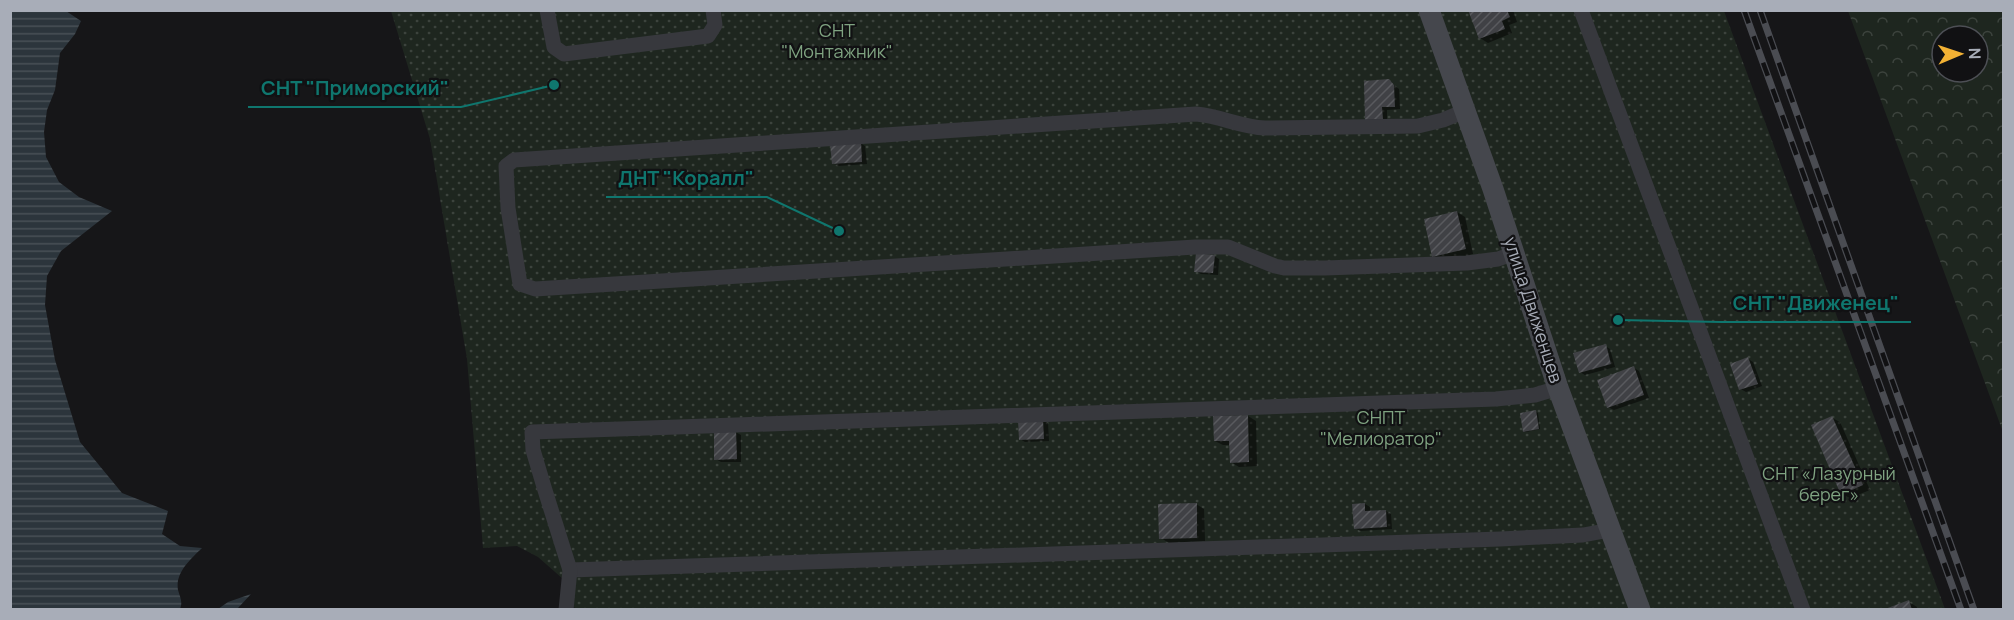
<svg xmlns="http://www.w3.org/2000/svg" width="2014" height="620" viewBox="0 0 2014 620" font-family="Manrope,sans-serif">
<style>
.forest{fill:url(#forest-crowns);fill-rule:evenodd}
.park{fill:url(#park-dots)}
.water{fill:url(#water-rules)}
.shadow{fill:#0007}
.building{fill:url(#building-hatch)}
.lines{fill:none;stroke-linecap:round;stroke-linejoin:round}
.street{stroke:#37383d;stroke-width:15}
.secondary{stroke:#45474d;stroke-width:21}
.rail-casing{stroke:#4a4c52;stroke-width:7}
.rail{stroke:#111113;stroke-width:4.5;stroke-dasharray:14;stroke-linecap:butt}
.labels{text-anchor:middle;stroke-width:4.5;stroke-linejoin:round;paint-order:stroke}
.park-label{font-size:18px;fill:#7fa381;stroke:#111113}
.street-label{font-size:18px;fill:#a8adb8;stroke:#111113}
.leader{fill:none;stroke:#0f766e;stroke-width:2}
.callout-dot{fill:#0f766e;stroke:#111113;stroke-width:2}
.callout-label{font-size:20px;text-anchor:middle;font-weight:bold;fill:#0f766e;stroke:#111113;stroke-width:4.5;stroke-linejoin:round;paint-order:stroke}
</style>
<defs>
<pattern id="forest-crowns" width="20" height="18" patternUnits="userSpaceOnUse" patternTransform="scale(1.5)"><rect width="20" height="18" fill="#1e261f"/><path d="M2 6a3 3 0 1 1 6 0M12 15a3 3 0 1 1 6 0" fill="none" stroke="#3c433d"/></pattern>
<pattern id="park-dots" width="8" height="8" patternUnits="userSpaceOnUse" patternTransform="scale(1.5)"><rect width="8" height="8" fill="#1e261f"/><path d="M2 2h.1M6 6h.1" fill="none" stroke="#3c433d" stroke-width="1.8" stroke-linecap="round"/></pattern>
<pattern id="water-rules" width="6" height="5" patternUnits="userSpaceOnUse" patternTransform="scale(1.5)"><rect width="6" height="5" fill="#2c353c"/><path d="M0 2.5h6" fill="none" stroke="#485056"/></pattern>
<pattern id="building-hatch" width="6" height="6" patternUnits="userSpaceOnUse" patternTransform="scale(1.5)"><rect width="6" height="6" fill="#404145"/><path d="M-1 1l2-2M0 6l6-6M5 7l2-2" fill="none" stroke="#595a5e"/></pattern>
</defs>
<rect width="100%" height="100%" fill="#161618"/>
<path class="forest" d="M1848,11H2003V432ZM1942,36H1978V72H1942Z"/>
<polygon class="park" points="391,11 1724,11 1945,609 575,609 563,579 538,557 517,546 483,548 467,359 430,139"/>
<g class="water">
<path d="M10,11H66L81,21L75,34L60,53L55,90L47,110L44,132L46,157L59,182L79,197L112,211L61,251L47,276L45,305L55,360L80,442L122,493L168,511L162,534L180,546L202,548C191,559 175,572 178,590C180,597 183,602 180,609H11Z"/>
<polygon points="251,594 238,608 239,609 218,609 228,602"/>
</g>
<g class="shadow">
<polygon points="1470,10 1513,10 1517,22 1509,25 1512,33 1488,43 1480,38"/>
<polygon points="1388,81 1399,89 1400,109 1387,110 1387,121 1367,119"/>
<polygon points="860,143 865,146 867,164 838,166 833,163"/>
<polygon points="1457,212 1465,217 1473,254 1442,261 1434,256"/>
<polygon points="1214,256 1219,259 1218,275 1201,274 1196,271"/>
<polygon points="1605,346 1610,349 1615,367 1585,375 1580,372"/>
<polygon points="1748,359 1753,362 1762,386 1746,392 1741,389"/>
<polygon points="1634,368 1639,371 1649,398 1614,410 1608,407"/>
<polygon points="1536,412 1538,413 1540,429 1526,432 1524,431"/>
<polygon points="1248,416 1256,421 1257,466 1239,467 1231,462 1230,445 1223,445 1215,441"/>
<polygon points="1832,418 1840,422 1870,490 1850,498 1842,494"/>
<polygon points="1043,420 1048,423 1049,441 1025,442 1020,439"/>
<polygon points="735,432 741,435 741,462 721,462 716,459"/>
<polygon points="1196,504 1204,509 1205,541 1169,543 1161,538"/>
<polygon points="1365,504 1370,507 1370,512 1386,511 1391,514 1392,529 1360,531 1355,528"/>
<polygon points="1909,602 1917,607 1918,610 1889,610"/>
</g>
<g class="building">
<polygon points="1468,10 1507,10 1510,17 1502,21 1505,29 1479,39"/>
<polygon points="1389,79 1394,85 1395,107 1382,107 1383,119 1365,120 1364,81"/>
<polygon points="861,141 862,162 832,164 830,144"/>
<polygon points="1457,211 1466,249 1432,257 1424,219"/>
<polygon points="1196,253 1215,255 1213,273 1194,272"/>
<polygon points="1606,344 1611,364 1579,373 1573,353"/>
<polygon points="1748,357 1758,384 1739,390 1730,364"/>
<polygon points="1634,366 1644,395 1607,408 1597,380"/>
<polygon points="1536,410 1539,429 1523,432 1520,413"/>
<polygon points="1248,415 1249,462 1230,463 1229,441 1214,441 1213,416"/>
<polygon points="1832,416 1863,485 1841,495 1811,425"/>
<polygon points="1043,419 1044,439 1019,440 1018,420"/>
<polygon points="736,430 737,459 714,460 714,431"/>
<polygon points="1197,503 1197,538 1159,539 1158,504"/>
<polygon points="1365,503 1365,511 1386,510 1387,527 1354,529 1352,504"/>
<polygon points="1909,600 1912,610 1885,610 1885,609"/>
</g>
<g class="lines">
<g class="street">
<polyline points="547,10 554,47 564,54 708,36 715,25 713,10"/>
<polyline points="1581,10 1803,610"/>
<path d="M1465,111L1443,120L1418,126L1265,128C1241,127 1220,116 1196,114L514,160L506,166L508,208L520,284L535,289L1195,247H1228L1275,266L1284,268H1325L1467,263L1498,259L1515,253"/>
<polyline points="570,570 1500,539 1583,535 1610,530"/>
<polyline points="566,610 570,570 544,487 533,450 532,432 1496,399 1535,395 1558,388"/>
</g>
<polyline class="secondary" points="1429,10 1493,189 1558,388 1640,610"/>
<g class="rail-casing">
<g id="rail">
<polyline points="1744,10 1961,610"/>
<polyline points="1760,10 1974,610"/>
</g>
</g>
<use href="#rail" class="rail"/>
</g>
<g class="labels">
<g class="park-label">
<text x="837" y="37">СНТ<tspan x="837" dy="21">"Монтажник"</tspan></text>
<text x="1381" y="424">СНПТ<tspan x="1381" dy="21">"Мелиоратор"</tspan></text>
<text x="1829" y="480">СНТ «Лазурный<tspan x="1829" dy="21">берег»</tspan></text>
</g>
<g class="street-label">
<text transform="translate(1533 310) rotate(72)" y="6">улица Движенцев</text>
</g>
</g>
<path class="leader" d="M554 85L461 107H248M839 231L767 197H606M1618 320L1721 322H1911"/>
<g class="callout-dot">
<circle cx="554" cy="85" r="6"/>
<circle cx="839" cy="231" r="6"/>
<circle cx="1618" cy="320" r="6"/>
</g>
<g class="callout-label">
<text x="355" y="95">СНТ "Приморский"</text>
<text x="686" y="185">ДНТ "Коралл"</text>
<text x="1816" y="310">СНТ "Движенец"</text>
</g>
<rect width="2014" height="620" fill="none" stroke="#a8adb8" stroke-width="24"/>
<g transform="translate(1960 54) rotate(88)"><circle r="28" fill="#111113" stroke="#4d4f55" stroke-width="1.5"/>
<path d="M0-4.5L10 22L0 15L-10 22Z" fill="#f2b134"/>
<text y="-9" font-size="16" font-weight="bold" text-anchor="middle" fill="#a8adb8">N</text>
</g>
</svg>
